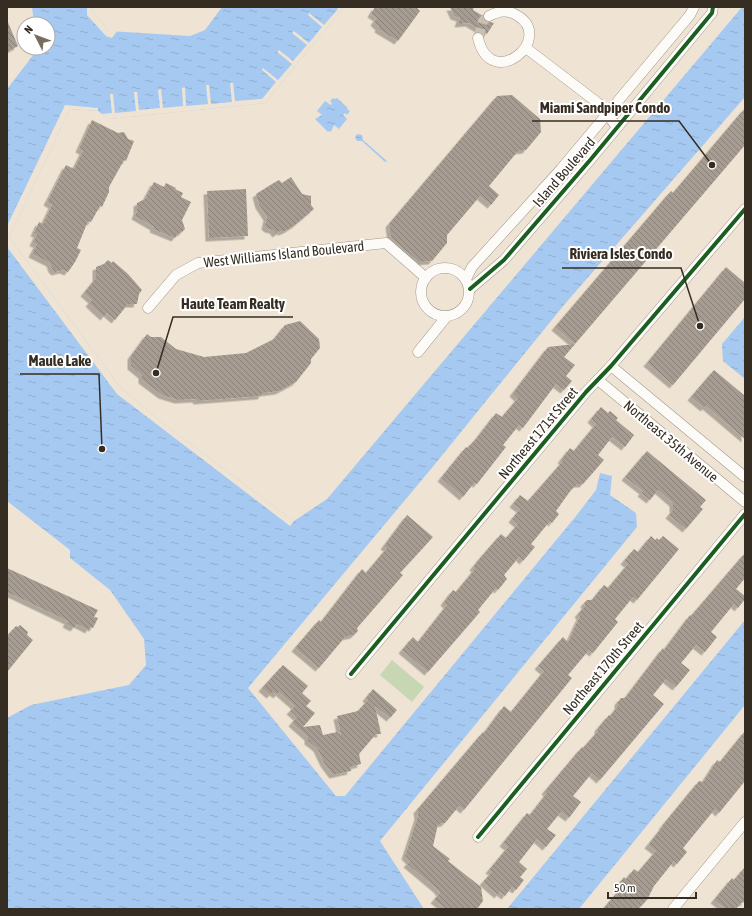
<svg xmlns="http://www.w3.org/2000/svg" width="752" height="916" viewBox="0 0 752 916" font-family="'Asap Condensed',sans-serif">
<style>
.garden{fill:#c7d6b3}
.water{fill:url(#water-ripples)}
.pier{fill:#efe4d3}
.building{fill:url(#building-back-hatch);filter:url(#shadow)}
.lines{fill:none;stroke-linecap:round;stroke-linejoin:round}
.minor-tunnel{stroke:#cabfb0;stroke-width:10;stroke-dasharray:10 5;stroke-linecap:butt}
.minor-casing{stroke:#a0988b;stroke-width:11}
.minor{stroke:#fdfbf8;stroke-width:10}
.cycleway-casing{stroke:#fff;stroke-width:6}
.cycleway{stroke:#1b5e20;stroke-width:4}
.labels{text-anchor:middle;stroke-width:4;stroke-linejoin:round;paint-order:stroke}
.street-label{font-size:14px;fill:#352d22;stroke:#fff}
.leader{fill:none;stroke:#352d22;stroke-width:1.5}
.callout-dot{fill:#352d22;stroke:#fff;stroke-width:1.5}
.callout-label{font-size:15px;text-anchor:middle;font-weight:bold;fill:#352d22;stroke:#fff;stroke-width:4;stroke-linejoin:round;paint-order:stroke}
</style>
<defs>
<pattern id="water-ripples" width="26" height="14" patternUnits="userSpaceOnUse"><rect width="26" height="14" fill="#a6c9f2"/><path d="M2 4q2-2 4 0t4 0M15 11q2-2 4 0t4 0" fill="none" stroke="#90adcf"/></pattern>
<pattern id="building-back-hatch" width="6" height="6" patternUnits="userSpaceOnUse"><rect width="6" height="6" fill="#a79c92"/><path d="M-1 5l2 2M0 0l6 6M5-1l2 2" fill="none" stroke="#898077"/></pattern>
<filter id="shadow"><feDropShadow dx="-3.5" dy="3.5" stdDeviation="0" flood-color="#0004"/></filter>
</defs>
<rect width="100%" height="100%" fill="#efe4d3"/>
<polygon class="garden" points="392,660 424,687 412,702 380,675"/>
<g class="water">
<polygon points="32,7 92,7 93,13 109,31 190,36 205,30 222,7 344,7 265,103 109,119 98,111 70,109 9,237 120,387 165,425 294,521 327,499 742,7 745,7 745,97 564,305 431,469 248,688 336,796 345,796 576,516 596,490 600,473 612,476 610,495 636,513 637,527 380,841 424,909 7,909 7,718 31,705 129,685 146,665 144,639 110,590 70,558 70,550 7,501 7,89 34,54 34,48 48,48 48,24 34,24"/>
<polygon points="333,98 335,99 337,98 348,108 347,109 350,111 347,115 345,113 343,115 347,119 339,129 334,125 331,132 329,131 328,132 315,119 322,115 317,111 325,101 331,105 332,103 330,101"/>
<polygon points="357,134 362,135 363,140 387,161 385,162 362,141 357,141 355,138"/>
<polygon points="745,317 745,379 723,361 722,344"/>
<polygon points="745,620 745,705 579,909 507,909"/>
</g>
<g class="pier">
<polygon points="87,7 92,7 93,13 109,31 117,31 112,38 106,36 87,15"/>
<polygon points="336,7 344,7 265,103 109,119 102,114 112,113 110,94 113,94 115,113 136,111 134,92 137,92 139,110 160,108 158,90 161,89 163,108 183,106 182,88 185,87 186,106 208,104 206,85 209,85 211,104 232,102 230,83 233,83 235,101 262,99 276,82 262,70 263,68 278,80 292,64 277,52 279,50 293,61 307,45 292,33 294,31 309,43 322,27 308,15 309,13 324,25 338,9"/>
<polygon points="65,105 98,108 98,111 70,109 9,237 120,387 165,425 294,521 290,526 117,394 7,247 7,226"/>
</g>
<g class="building">
<polygon points="375,7 416,7 420,11 398,41 378,29 379,27 374,22 377,18 371,14"/>
<polygon points="450,7 474,7 473,10 483,16 485,21 494,23 487,34 469,23 458,24 460,18 454,16"/>
<polygon points="7,20 18,46 7,52"/>
<polygon points="512,95 540,119 541,132 526,150 518,151 489,186 499,195 491,205 480,196 447,235 447,243 432,261 419,262 391,238 389,224 497,96"/>
<polygon points="745,108 745,145 575,344 555,327 671,191 673,193"/>
<polygon points="92,120 118,133 124,132 128,139 134,141 126,161 124,160 109,187 109,192 102,207 100,206 91,222 88,221 77,248 81,250 75,262 68,272 63,270 55,272 52,269 50,263 32,254 37,244 33,243 37,234 34,233 39,222 43,224 52,205 47,202 66,165 74,169 83,151 79,149"/>
<polygon points="291,177 302,194 311,196 311,205 314,209 295,225 287,230 282,232 280,231 276,234 273,230 268,229 265,226 267,217 259,205 256,194 272,184 279,180 282,183"/>
<polygon points="154,182 164,187 166,183 176,188 175,189 183,193 181,197 191,202 182,220 185,229 182,232 178,234 175,238 153,229 154,227 135,216 137,211 137,203 145,199"/>
<polygon points="246,189 248,236 209,238 207,191"/>
<polygon points="108,260 112,263 113,261 128,274 142,290 139,294 137,304 128,304 115,320 107,313 104,317 95,309 89,303 92,300 84,293 96,278 96,267 104,264"/>
<polygon points="726,267 745,283 745,299 673,385 647,363"/>
<polygon points="300,321 319,339 320,348 311,359 311,363 296,382 279,391 263,393 261,396 197,401 196,399 178,400 162,395 142,380 142,375 131,366 131,356 147,334 151,337 161,337 176,349 204,357 246,353 274,339 285,325"/>
<polygon points="575,344 564,357 575,365 566,376 572,381 564,390 556,384 523,428 519,425 503,445 506,447 477,484 474,483 463,497 441,478 466,447 467,448 476,439 496,413 502,417 518,398 513,393 548,347"/>
<polygon points="714,370 745,396 745,439 706,406 704,408 691,397"/>
<polygon points="601,407 608,413 610,411 618,418 616,420 634,435 625,447 612,437 598,455 604,460 583,484 577,484 571,490 556,511 559,514 552,523 550,521 531,544 535,547 523,561 519,557 504,575 507,579 498,590 496,588 478,610 480,612 428,672 402,650 413,637 418,642 447,605 444,602 453,590 456,592 475,569 473,567 481,557 501,534 506,538 518,524 512,519 520,509 513,504 520,495 528,501 563,461 561,460 570,448 574,451 596,424 591,419"/>
<polygon points="647,451 706,500 700,507 703,509 686,529 669,515 673,510 673,503 658,490 650,500 641,493 643,491 625,477"/>
<polygon points="407,515 433,537 400,573 403,575 357,628 358,631 354,635 345,637 319,668 295,648 319,620 321,622 362,569 366,573 387,548 384,546"/>
<polygon points="651,536 655,540 657,538 659,540 663,536 679,549 637,600 633,597 615,619 618,622 593,653 589,650 568,675 572,678 464,810 459,806 445,823 438,824 433,846 450,859 448,861 481,887 483,901 477,909 446,909 434,900 440,893 437,889 407,864 410,861 405,856 418,816 417,810 483,732 484,733 504,706 511,712 544,671 538,666 563,637 568,642 580,616 578,614 585,606 584,603 587,600 592,600 604,585 608,588 628,564 624,561 634,549 638,552"/>
<polygon points="745,553 745,578 736,589 745,596 745,599 738,608 734,604 711,632 717,637 705,652 696,645 681,663 690,670 676,687 666,679 653,695 664,704 600,780 592,773 573,796 581,802 569,818 561,812 547,829 556,835 546,847 537,839 519,862 527,869 520,877 524,880 516,890 512,887 505,896 500,892 498,895 483,882 492,872 489,870 508,847 503,843 527,813 530,815 547,793 545,791 582,747 583,748 598,731 598,728 609,715 610,716 618,706 618,702 621,698 625,698 663,648 664,650 690,615 691,616"/>
<polygon points="7,568 98,610 94,617 98,618 93,628 90,627 89,630 77,624 74,628 66,624 68,621 7,592"/>
<polygon points="20,625 28,632 27,635 33,640 7,672 7,636 16,626 18,627"/>
<polygon points="283,665 308,686 302,693 311,701 306,706 315,713 303,727 320,725 323,735 337,732 341,735 337,716 358,711 368,700 366,698 373,689 397,710 390,718 375,706 381,734 376,734 359,754 361,764 350,767 351,771 333,775 324,763 317,748 308,741 308,737 292,723 297,717 290,711 295,706 279,692 277,695 273,692 270,695 262,688"/>
<polygon points="745,731 745,781 719,813 715,809 683,848 687,852 677,864 674,861 654,886 647,900 638,909 603,909 620,889 617,886 624,877 626,879 634,869 638,872 656,851 648,845 663,826 662,826 699,781 703,782 717,760 720,762"/>
<polygon points="745,867 745,902 741,903 736,909 726,909 714,900 732,878 734,880"/>
</g>
<g class="lines">
<polyline class="minor-tunnel" points="478,38 483,21 489,16"/>
<g class="minor-casing">
<g id="minor">
<path d="M478,38C491,93 555,39 518,16C508,9 499,11 489,16"/>
<polyline points="526,48 598,103 617,127"/>
<circle cx="445" cy="292" r="24"/>
<polyline points="466,279 472,267 561,169 690,15 694,7"/>
<polyline points="470,289 504,260 591,159 712,13 713,7"/>
<polyline points="148,308 176,275 198,263 386,243 426,278"/>
<polyline points="418,352 447,316"/>
<polyline points="611,366 745,477"/>
<polyline points="598,380 745,502"/>
<polyline points="351,674 586,392 611,366 745,209"/>
<polyline points="478,837 745,514"/>
<polyline points="673,909 745,822"/>
</g>
</g>
<use href="#minor" class="minor"/>
<g class="cycleway-casing">
<g id="cycleway">
<polyline points="470,289 504,260 591,159 712,13 713,7"/>
<polyline points="351,674 586,392 611,366 745,209"/>
<polyline points="478,837 745,514"/>
</g>
</g>
<use href="#cycleway" class="cycleway"/>
</g>
<g class="labels">
<g class="street-label">
<text transform="translate(564 172) rotate(-49)" y="5">Island Boulevard</text>
<text transform="translate(284 254) rotate(-6)" y="5">West Williams Island Boulevard</text>
<text transform="translate(538 433) rotate(-50)" y="5">Northeast 171st Street</text>
<text transform="translate(671 441) rotate(40)" y="5">Northeast 35th Avenue</text>
<text transform="translate(603 668) rotate(-50)" y="5">Northeast 170th Street</text>
</g>
</g>
<path class="leader" d="M712 165L679 121H532M700 326L681 268H562M156 373L173 317H293M102 449L99 374H20"/>
<g class="callout-dot">
<circle cx="712" cy="165" r="4"/>
<circle cx="700" cy="326" r="4"/>
<circle cx="156" cy="373" r="4"/>
<circle cx="102" cy="449" r="4"/>
</g>
<g class="callout-label">
<text x="605" y="113">Miami Sandpiper Condo</text>
<text x="621" y="259">Riviera Isles Condo</text>
<text x="233" y="309">Haute Team Realty</text>
<text x="60" y="366">Maule Lake</text>
</g>
<rect width="752" height="916" fill="none" stroke="#352d22" stroke-width="16"/>
<g transform="translate(36 36) rotate(312)"><circle r="19" fill="#ffffff" stroke="#aeaba7"/>
<path d="M0-3L7 15L0 10L-7 15Z" fill="#766d60"/>
<text y="-6" font-size="11" font-weight="bold" text-anchor="middle" fill="#352d22">N</text>
</g>
<path d="M608 892v6h88v-6" fill="none" stroke="#352d22" stroke-width="2"/>
<text x="614" y="892" font-size="12" fill="#352d22" stroke="#ffffff" stroke-width="3" paint-order="stroke">50 m</text>
</svg>
